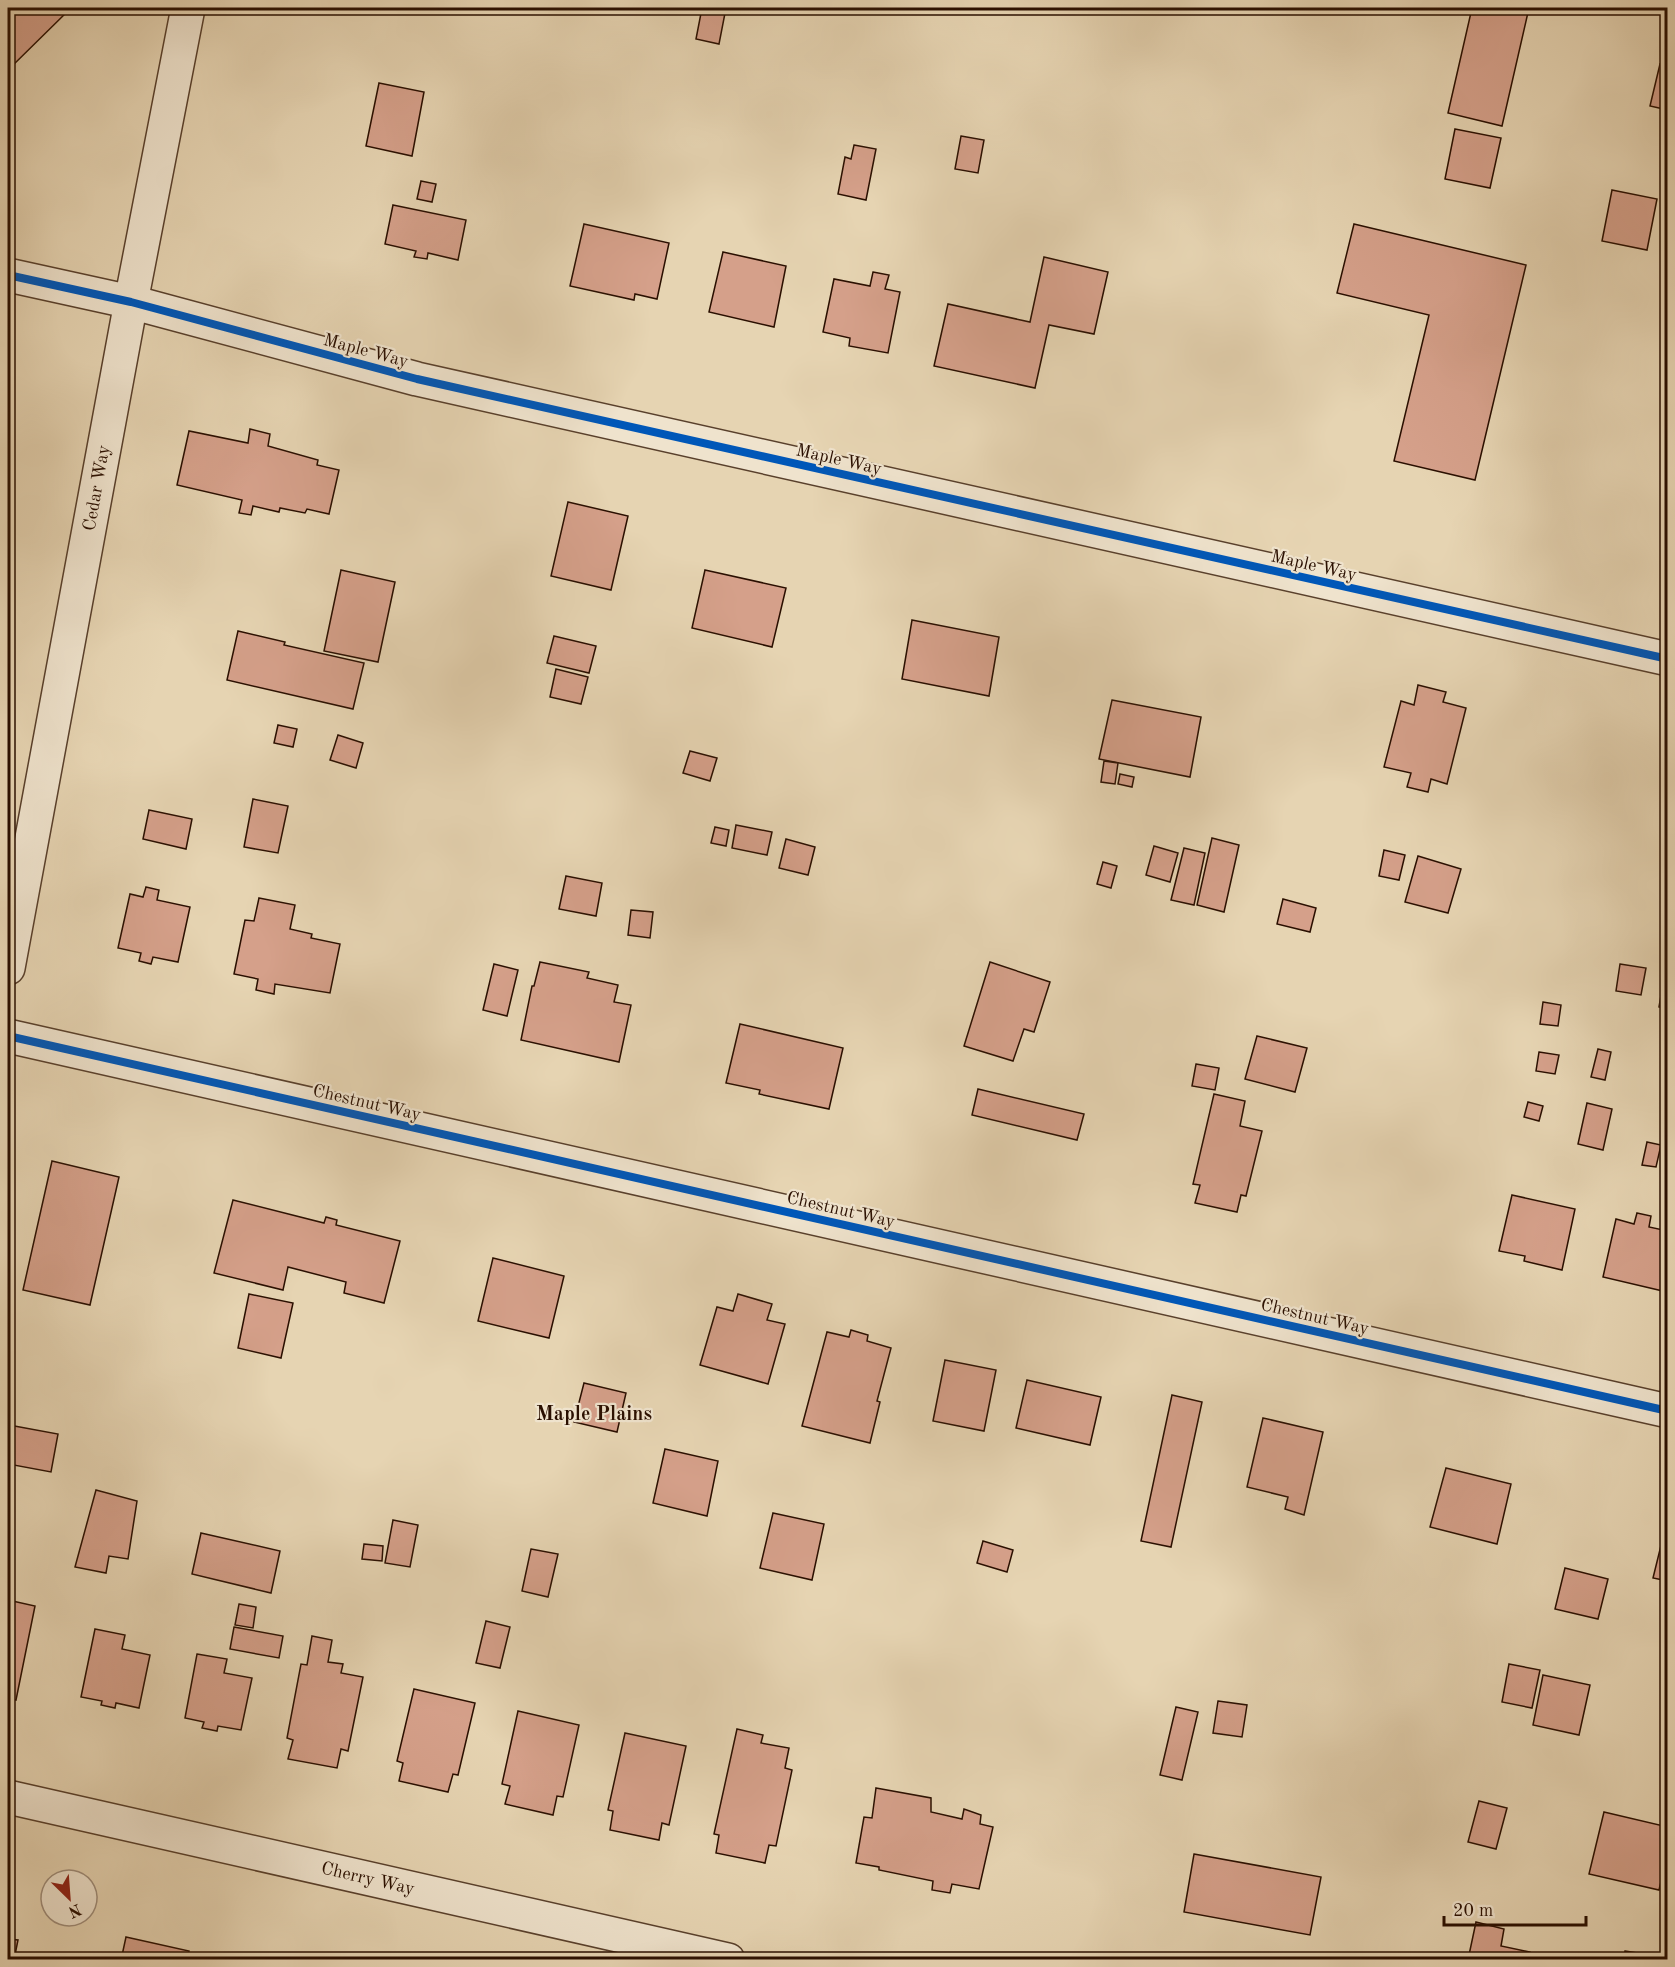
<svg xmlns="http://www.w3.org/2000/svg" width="1675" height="1967" viewBox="0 0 1675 1967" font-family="'Old Standard TT',serif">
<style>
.building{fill:#d5a08a;stroke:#2a0f00;stroke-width:1.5}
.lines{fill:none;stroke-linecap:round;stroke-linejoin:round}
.minor-casing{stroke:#59402c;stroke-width:36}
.minor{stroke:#efe3cd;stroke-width:33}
.cycleway-casing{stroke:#efe3cd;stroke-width:11}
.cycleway{stroke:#0057b8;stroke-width:8}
.labels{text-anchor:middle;stroke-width:4.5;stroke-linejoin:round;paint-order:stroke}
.street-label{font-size:18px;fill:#2a0f00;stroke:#efe3cd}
.neighbourhood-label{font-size:20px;font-weight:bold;fill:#2a0f00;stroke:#efe3cd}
</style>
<rect width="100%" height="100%" fill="#e6d4b2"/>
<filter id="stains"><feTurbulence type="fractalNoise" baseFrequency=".00333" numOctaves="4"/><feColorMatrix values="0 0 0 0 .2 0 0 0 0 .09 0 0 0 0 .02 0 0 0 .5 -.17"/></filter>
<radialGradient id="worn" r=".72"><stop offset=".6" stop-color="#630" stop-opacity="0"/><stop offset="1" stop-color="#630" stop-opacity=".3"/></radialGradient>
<g class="building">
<polygon points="8,8 71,8 8,70"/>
<polygon points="702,8 726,8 719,44 696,39"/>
<polygon points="1291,8 1321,8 1319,14"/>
<polygon points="1472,8 1529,8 1502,126 1448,113"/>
<polygon points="1660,64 1668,66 1668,110 1650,106"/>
<polygon points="379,83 424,92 412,156 366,146"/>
<polygon points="1455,129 1501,138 1490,188 1445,179"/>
<polygon points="961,136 984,140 978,173 955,169"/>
<polygon points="854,145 876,149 866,200 838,194 845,157 851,159"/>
<polygon points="421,181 436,184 432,202 417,199"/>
<polygon points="1612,190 1657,199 1647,250 1602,241"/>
<polygon points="393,205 466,220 458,260 428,253 427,259 414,257 416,251 385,244"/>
<polygon points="584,224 669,243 657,299 635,294 634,300 570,286"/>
<polygon points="1354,224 1526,265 1475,480 1394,461 1429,315 1337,293"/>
<polygon points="723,252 786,266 774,327 709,312"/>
<polygon points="1044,257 1108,272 1094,334 1049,325 1035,388 934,366 948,304 1030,322"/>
<polygon points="873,272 889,275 885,289 900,292 888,353 849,346 850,338 823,332 834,279 870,286"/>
<polygon points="250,429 270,434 268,446 318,460 317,465 339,470 329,514 307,509 305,513 280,508 279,512 253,506 251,515 239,513 242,500 177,485 189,431 248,443"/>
<polygon points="568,502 628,516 611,590 551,576"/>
<polygon points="341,570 395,582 378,662 324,651"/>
<polygon points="705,570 786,588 772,647 692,628"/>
<polygon points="912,620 999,637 989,696 902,679"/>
<polygon points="238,631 285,642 284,645 364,663 353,709 227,680"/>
<polygon points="554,636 596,646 589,673 547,663"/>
<polygon points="556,669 588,677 581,704 550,697"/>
<polygon points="1418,685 1446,692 1443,702 1466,708 1447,784 1431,779 1428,792 1407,787 1411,773 1384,767 1401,701 1414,705"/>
<polygon points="1112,700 1201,717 1190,777 1099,759"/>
<polygon points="278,725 297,729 293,747 274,743"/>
<polygon points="338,735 363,743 356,768 330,760"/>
<polygon points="690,751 717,758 710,781 683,773"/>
<polygon points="1104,761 1118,763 1115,784 1101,782"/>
<polygon points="1120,774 1134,777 1132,787 1118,784"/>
<polygon points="253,799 288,806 278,853 244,847"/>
<polygon points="149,810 192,819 186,849 143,839"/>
<polygon points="736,825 772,832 767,855 732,848"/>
<polygon points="715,827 729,830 726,846 711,843"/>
<polygon points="1212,838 1239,845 1224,912 1197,905"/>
<polygon points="786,839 815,847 808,875 779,868"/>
<polygon points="1154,846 1178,853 1170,882 1146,875"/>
<polygon points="1184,848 1205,853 1194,905 1171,900"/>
<polygon points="1384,850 1405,855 1399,880 1379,876"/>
<polygon points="1418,856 1461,869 1448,913 1405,902"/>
<polygon points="1103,862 1117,866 1111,888 1097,884"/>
<polygon points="566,876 602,883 596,916 559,909"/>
<polygon points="146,887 159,890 157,900 190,907 178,962 153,957 151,964 139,961 141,953 118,948 130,894 143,897"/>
<polygon points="259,898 295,905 290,929 312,934 311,938 340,944 330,993 275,984 274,994 256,990 258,979 234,974 245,920 254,921"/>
<polygon points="1283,899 1316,908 1310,932 1277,924"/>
<polygon points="631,910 653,912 650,938 628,935"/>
<polygon points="540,962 589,972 587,978 618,985 614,1002 631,1005 619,1062 521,1040 532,986 534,986"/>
<polygon points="990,962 1050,982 1034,1032 1024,1029 1013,1061 964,1046"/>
<polygon points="494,964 518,970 507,1016 483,1010"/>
<polygon points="1620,964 1646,968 1641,995 1616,991"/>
<polygon points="1665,972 1668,972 1668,1009 1659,1007"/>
<polygon points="1543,1002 1561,1005 1558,1026 1540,1024"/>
<polygon points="740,1024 843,1048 829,1109 759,1094 760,1090 726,1083"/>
<polygon points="1257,1036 1307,1048 1295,1092 1245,1079"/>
<polygon points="1598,1049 1611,1052 1605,1080 1591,1077"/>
<polygon points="1539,1052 1559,1055 1555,1074 1536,1071"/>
<polygon points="1196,1064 1219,1068 1215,1090 1192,1086"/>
<polygon points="978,1089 1084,1114 1077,1140 972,1115"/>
<polygon points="1214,1094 1245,1101 1240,1126 1262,1131 1246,1196 1241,1195 1237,1212 1195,1203 1200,1185 1193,1184"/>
<polygon points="1528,1102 1543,1106 1539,1121 1524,1117"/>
<polygon points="1587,1103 1612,1109 1603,1150 1578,1144"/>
<polygon points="1647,1142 1661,1145 1656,1167 1642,1165"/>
<polygon points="52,1161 119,1177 90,1305 23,1290"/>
<polygon points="1512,1195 1575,1209 1562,1270 1524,1261 1525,1256 1499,1251"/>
<polygon points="233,1200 324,1223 326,1217 337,1220 336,1225 400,1241 384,1303 344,1293 346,1282 288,1267 283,1290 214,1273"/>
<polygon points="1637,1213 1651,1216 1649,1227 1668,1231 1667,1292 1603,1277 1616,1219 1634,1224"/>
<polygon points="493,1258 564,1276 549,1338 478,1321"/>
<polygon points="249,1294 293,1303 281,1358 238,1348"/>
<polygon points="738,1294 772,1304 767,1320 785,1324 768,1384 700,1365 717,1307 733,1311"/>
<polygon points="851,1330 868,1335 867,1341 891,1348 877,1401 880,1402 870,1443 802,1426 827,1332 849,1337"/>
<polygon points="945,1360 996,1370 984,1431 933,1421"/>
<polygon points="1027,1380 1101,1397 1090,1445 1016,1428"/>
<polygon points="584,1383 626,1393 617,1432 574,1422"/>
<polygon points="1172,1395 1202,1402 1171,1547 1141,1541"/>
<polygon points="1263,1418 1323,1432 1304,1515 1285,1509 1288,1497 1247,1487"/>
<polygon points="9,1425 58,1434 51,1472 8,1464"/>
<polygon points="665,1449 718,1461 707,1516 653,1503"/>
<polygon points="1446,1468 1511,1484 1497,1544 1430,1527"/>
<polygon points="96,1490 137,1501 128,1559 109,1556 106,1573 75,1567"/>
<polygon points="773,1513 824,1524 812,1580 760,1568"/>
<polygon points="393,1520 418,1525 410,1567 385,1563"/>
<polygon points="1667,1521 1668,1521 1668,1581 1653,1578"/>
<polygon points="201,1533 280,1551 271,1593 192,1574"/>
<polygon points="983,1541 1013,1550 1007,1572 977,1563"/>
<polygon points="364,1544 383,1546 382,1561 362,1559"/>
<polygon points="531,1549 558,1554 548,1597 522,1591"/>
<polygon points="1565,1568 1608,1579 1598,1619 1555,1609"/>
<polygon points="8,1600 35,1606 16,1700 8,1698"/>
<polygon points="239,1604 256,1607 253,1628 235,1625"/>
<polygon points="486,1621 510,1627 500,1668 476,1663"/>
<polygon points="234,1627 283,1636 279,1658 230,1649"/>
<polygon points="95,1629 125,1635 122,1649 150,1655 139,1708 116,1703 115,1708 101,1705 102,1701 81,1697"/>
<polygon points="312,1636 332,1640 328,1662 343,1664 341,1673 363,1677 348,1751 341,1749 337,1768 288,1759 293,1740 287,1738 301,1664 307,1665"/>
<polygon points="197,1654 227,1659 224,1673 252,1678 241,1730 218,1726 217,1731 202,1728 204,1722 185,1718"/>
<polygon points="1509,1664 1540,1670 1532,1708 1502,1702"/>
<polygon points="1543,1675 1590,1685 1579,1735 1533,1725"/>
<polygon points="414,1689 475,1703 458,1775 453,1774 448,1792 399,1781 403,1763 397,1761"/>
<polygon points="1218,1701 1247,1705 1242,1737 1213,1733"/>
<polygon points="1176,1707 1198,1712 1182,1780 1160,1775"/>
<polygon points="518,1711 579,1725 563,1797 557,1796 553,1815 505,1804 510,1786 502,1784"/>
<polygon points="737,1729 763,1735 761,1743 789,1748 785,1768 792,1770 776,1846 769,1845 765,1863 716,1853 719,1835 714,1834"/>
<polygon points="625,1733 686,1746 669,1825 662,1823 659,1840 610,1830 613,1811 608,1810"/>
<polygon points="876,1788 931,1798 931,1812 962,1819 964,1809 981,1815 980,1824 993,1827 979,1889 952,1884 950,1893 932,1890 933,1881 879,1870 879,1867 856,1863 864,1817 872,1818"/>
<polygon points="1479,1801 1507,1808 1496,1849 1468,1842"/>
<polygon points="1604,1812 1668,1827 1668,1852 1659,1890 1589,1874"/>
<polygon points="1194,1854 1321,1877 1310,1935 1184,1912"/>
<polygon points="1476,1922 1504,1929 1501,1946 1530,1952 1529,1960 1460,1960 1462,1953 1469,1955"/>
<polygon points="126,1937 189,1951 187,1960 121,1960"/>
<polygon points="8,1939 18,1940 14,1960 8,1960"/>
<polygon points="1625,1951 1668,1958 1668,1960 1624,1960"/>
</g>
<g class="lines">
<g class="minor-casing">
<g id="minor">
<polyline points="8,275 131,302 417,379 1668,659"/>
<polyline points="8,968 131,302 188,8"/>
<polyline points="8,1036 1668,1411"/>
<polyline points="8,1797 728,1960"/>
</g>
</g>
<use href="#minor" class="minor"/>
<g class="cycleway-casing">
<g id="cycleway">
<polyline points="8,275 131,302 417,379 1668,659"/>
<polyline points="8,1036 1668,1411"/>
</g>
</g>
<use href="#cycleway" class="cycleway"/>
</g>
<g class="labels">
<g class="street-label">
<text transform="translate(366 350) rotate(15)" y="6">Maple Way</text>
<text transform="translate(839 459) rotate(13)" y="6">Maple Way</text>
<text transform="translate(96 488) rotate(-80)" y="6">Cedar Way</text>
<text transform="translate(1314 565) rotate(13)" y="6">Maple Way</text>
<text transform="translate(367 1102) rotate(13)" y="6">Chestnut Way</text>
<text transform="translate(841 1209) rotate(13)" y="6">Chestnut Way</text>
<text transform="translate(1315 1316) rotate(13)" y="6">Chestnut Way</text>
<text transform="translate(368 1878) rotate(13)" y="6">Cherry Way</text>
</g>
<g class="neighbourhood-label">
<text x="594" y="1420">Maple Plains</text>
</g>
</g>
<rect width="1675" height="1967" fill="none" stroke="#e6d4b2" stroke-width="30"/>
<rect x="9" y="9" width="1657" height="1949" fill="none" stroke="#2a0f00" stroke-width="3"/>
<rect x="15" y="15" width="1645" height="1937" fill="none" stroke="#2a0f00" stroke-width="1.5"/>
<g transform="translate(69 1898) rotate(155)"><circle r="28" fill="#efe3cd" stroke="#a08e7b" stroke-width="1.5"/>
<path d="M0-4.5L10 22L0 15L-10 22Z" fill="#8f2418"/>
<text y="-9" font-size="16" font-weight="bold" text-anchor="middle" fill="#2a0f00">N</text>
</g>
<path d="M1444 1916v9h142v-9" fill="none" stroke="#2a0f00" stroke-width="3"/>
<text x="1453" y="1916" font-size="18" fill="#2a0f00" stroke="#efe3cd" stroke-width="4.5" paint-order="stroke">20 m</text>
<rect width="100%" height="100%" filter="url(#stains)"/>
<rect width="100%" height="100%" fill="url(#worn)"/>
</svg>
